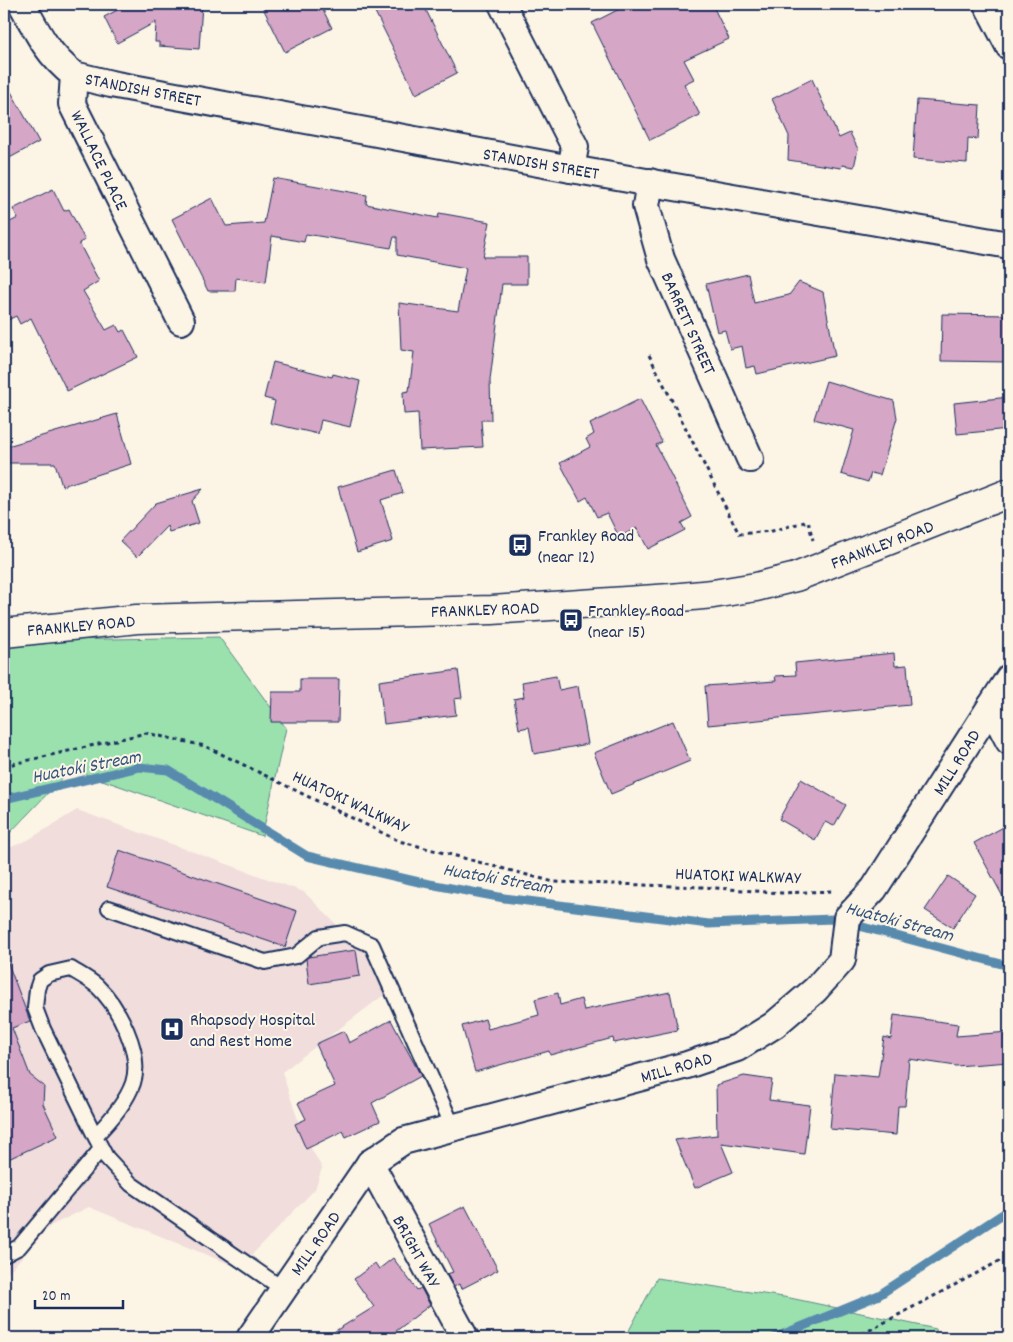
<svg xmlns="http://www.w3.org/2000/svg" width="1013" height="1342" viewBox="0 0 1013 1342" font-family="Dekko,sans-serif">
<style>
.built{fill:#f0dddc}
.green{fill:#9be1ae;stroke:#5b8886}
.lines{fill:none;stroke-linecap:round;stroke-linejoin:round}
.stream{stroke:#598aae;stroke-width:9}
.building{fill:#d5a6c6;stroke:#1b2f5e}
.service-casing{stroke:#1b2f5e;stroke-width:18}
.minor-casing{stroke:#1b2f5e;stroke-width:30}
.tertiary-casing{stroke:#1b2f5e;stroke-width:31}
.path{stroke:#1b2f5e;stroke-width:3;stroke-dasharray:4 4;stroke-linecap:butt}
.service{stroke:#fcf5e5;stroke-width:14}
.minor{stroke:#fcf5e5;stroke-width:26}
.tertiary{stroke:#fcf5e5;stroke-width:28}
.labels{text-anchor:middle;stroke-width:4;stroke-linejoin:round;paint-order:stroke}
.street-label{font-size:18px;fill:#1b2f5e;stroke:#fcf5e5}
.poi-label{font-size:18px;fill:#1b2f5e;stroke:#fcf5e5;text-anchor:start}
.water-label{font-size:19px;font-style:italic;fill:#35557f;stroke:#fcf5e5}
</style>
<rect width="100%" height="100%" fill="#fcf5e5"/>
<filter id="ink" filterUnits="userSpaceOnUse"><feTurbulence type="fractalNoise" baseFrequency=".02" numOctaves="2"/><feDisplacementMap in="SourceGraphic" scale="10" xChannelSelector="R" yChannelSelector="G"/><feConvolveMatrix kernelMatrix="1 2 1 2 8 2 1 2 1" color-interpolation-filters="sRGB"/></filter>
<g filter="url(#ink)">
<polygon class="built" points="77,810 304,892 397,985 282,1072 302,1132 322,1168 315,1189 239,1268 89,1207 50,1226 4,1277 4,850 28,840"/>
<g class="green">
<polygon points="219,637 286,728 262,836 71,769 4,839 4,641"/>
<polygon points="657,1278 790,1298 936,1329 937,1338 625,1338"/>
</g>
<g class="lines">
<g class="stream">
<polyline points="4,799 139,767 168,770 307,856 419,882 504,898 709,924 833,919 1009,966"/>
<polyline points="774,1338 879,1295 1009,1210"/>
</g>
</g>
<g class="building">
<polygon points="129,4 202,4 199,49 159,46 159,42 155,42 156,22 117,43 104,17"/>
<polygon points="261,4 320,4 332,28 285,52"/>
<polygon points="371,4 423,4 457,73 416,94"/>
<polygon points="629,4 712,4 729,39 684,60 694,79 684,84 700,115 650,140 592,23"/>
<polygon points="4,79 39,142 4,161"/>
<polygon points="812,79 839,138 850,133 858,149 854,167 842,165 841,168 788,160 789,136 772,99"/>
<polygon points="917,100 980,105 978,139 968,138 967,163 913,159"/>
<polygon points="273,178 367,195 366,204 438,218 439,213 490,222 483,257 527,257 527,284 502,284 490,380 491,420 481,420 483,447 420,450 418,413 404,414 403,392 409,391 414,352 401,350 399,303 458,311 466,268 397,255 397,237 394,237 391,248 306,234 304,242 272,236 266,282 236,278 235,291 208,291 172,219 212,198 226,226 264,223"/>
<polygon points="53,189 64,211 69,209 85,240 79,243 99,281 83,291 106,330 116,325 120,332 124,330 138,357 67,391 31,318 20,324 16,316 4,322 4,225 18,218 13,209"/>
<polygon points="748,274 754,303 789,295 799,282 823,292 835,356 757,374 755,366 746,368 742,346 730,349 725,330 717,332 706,284"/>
<polygon points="942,314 1009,315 1009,362 941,361"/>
<polygon points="273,362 332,377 333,374 360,381 350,427 321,420 318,434 270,423 275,401 264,398"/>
<polygon points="826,381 894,401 897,418 880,475 871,473 868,482 841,474 854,430 814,419"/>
<polygon points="1009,397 1009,429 957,434 954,403"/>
<polygon points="640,399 662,442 656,445 692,517 681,523 685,530 648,549 637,528 619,537 607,513 597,517 587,497 580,501 560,463 590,447 586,439 594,434 590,424"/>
<polygon points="117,414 131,464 62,486 55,463 4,463 4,447"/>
<polygon points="396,470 403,493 381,500 393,541 357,552 338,487"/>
<polygon points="203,489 192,501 199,523 169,532 167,526 137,557 120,541 156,503"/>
<polygon points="894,653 895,666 907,665 910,705 708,725 705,686 776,681 775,676 796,675 795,663"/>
<polygon points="458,670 462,698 454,699 456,715 384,724 379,681"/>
<polygon points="556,676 559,690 578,686 588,744 534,754 529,727 519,729 514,699 524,697 522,682"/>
<polygon points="300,679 339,679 338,722 271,722 272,692 300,692"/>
<polygon points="673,721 690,761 611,794 594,753"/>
<polygon points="801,779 846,805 834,826 825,822 815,840 779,819"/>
<polygon points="1009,824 1009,908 974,843"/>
<polygon points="119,850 297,911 285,947 107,887"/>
<polygon points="948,876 975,894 953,928 925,910"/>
<polygon points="356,950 360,976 309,984 306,959 308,957"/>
<polygon points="4,953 30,1021 12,1028 30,1075 44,1086 43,1104 58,1136 4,1161"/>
<polygon points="670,992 678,1030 614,1043 613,1038 550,1055 549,1051 475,1072 462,1026 485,1019 488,1029 539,1015 535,999 558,993 560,1005 581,999 584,1010"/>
<polygon points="894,1015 958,1024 956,1036 1009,1032 1009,1062 956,1066 909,1059 905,1106 898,1106 896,1135 830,1129 835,1073 878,1077 884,1037 891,1039"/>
<polygon points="391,1020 421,1076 372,1103 380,1121 346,1137 343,1131 306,1149 295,1124 306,1119 298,1103 335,1086 316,1044 344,1031 349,1043"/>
<polygon points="744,1076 772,1080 769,1100 810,1105 804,1154 721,1143 733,1172 695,1188 675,1140 717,1135 716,1085"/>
<polygon points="465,1206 498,1270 461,1289 459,1284 454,1287 447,1274 453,1272 429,1224"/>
<polygon points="393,1258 417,1290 421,1288 430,1305 387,1338 324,1338 374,1307 354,1279 375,1263 379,1269"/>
</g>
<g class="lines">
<g class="service-casing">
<g id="service">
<polyline points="109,908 265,962 296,956 319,937 345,933 372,945 453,1127"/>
<path d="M95,1136L43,1029L35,1008L37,989L40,980L49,974L71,969C79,974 89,979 97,986C118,1006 143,1053 133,1083C126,1103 109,1122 95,1136L106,1157L131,1184L283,1289"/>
<polyline points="4,1255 19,1247 101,1149"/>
</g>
</g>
<g class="minor-casing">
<g id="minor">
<path d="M22,4C37,32 48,55 74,75L72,104L181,321"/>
<polyline points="502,4 575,147 571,169"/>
<polyline points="987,4 1009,46"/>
<polyline points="74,75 111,84 571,169 1009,245"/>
<polyline points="650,182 646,206 661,259 750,459"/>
<polyline points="991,706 1009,741"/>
<polyline points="370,1163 465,1338"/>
<polyline points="250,1338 370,1163 403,1141 687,1065 737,1048 774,1025 815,990 842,960 847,918 874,889 1009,678"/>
</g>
</g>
<g class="tertiary-casing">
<polyline id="tertiary" points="4,633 137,619 492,610 671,598 713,594 756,587 796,577 1009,493"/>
</g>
<g class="path">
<polyline points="649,355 739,534 772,531 808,521 813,540"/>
<polyline points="4,766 146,733 205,746 399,841 554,882 703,887 781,893 834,891"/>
<polyline points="855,1338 1009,1256"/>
</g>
<use href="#service" class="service"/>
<use href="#minor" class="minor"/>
<use href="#tertiary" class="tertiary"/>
</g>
</g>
<defs>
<g id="bus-square" transform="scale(1.25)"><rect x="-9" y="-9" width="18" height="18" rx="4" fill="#1b2f5e" stroke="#fcf5e5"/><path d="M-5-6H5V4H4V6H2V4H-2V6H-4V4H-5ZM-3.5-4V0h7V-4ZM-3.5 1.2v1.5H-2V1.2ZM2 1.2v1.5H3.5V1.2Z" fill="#fff"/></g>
<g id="hospital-square" transform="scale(1.25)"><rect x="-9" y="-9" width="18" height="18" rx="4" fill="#1b2f5e" stroke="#fcf5e5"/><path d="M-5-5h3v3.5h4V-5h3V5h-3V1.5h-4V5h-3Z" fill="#fff"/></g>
</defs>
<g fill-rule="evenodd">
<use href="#bus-square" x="520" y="545"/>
<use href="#bus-square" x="571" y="620"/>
<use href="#hospital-square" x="172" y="1029"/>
</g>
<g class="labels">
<g class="street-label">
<text transform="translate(143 89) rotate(11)" y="6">STANDISH STREET</text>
<text transform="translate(100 160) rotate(64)" y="6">WALLACE PLACE</text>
<text transform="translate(541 163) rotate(10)" y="6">STANDISH STREET</text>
<text transform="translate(689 323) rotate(66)" y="6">BARRETT STREET</text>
<text transform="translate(882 544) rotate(-21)" y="6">FRANKLEY ROAD</text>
<text transform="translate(485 609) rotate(-2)" y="6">FRANKLEY ROAD</text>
<text transform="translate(81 625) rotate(-5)" y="6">FRANKLEY ROAD</text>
<text transform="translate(956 762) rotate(-58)" y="6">MILL ROAD</text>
<text transform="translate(351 801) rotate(25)" y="6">HUATOKI WALKWAY</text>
<text transform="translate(738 875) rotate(2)" y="6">HUATOKI WALKWAY</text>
<text transform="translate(676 1067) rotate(-16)" y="6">MILL ROAD</text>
<text transform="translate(315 1243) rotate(-55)" y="6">MILL ROAD</text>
<text transform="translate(417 1251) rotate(61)" y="6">BRIGHT WAY</text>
</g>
<g class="poi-label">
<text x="538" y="541">Frankley Road<tspan x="538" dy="21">(near 12)</tspan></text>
<text x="588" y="616">Frankley Road<tspan x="588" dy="21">(near 15)</tspan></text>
<text x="190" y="1025">Rhapsody Hospital<tspan x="190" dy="21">and Rest Home</tspan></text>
</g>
<g class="water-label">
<text transform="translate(86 765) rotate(-11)" y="7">Huatoki Stream</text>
<text transform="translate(498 877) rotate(10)" y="7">Huatoki Stream</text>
<text transform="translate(900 920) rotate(15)" y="7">Huatoki Stream</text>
</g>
</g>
<rect width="1013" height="1342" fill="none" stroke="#fcf5e5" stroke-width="20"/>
<rect x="10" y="10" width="993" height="1322" fill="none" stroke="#1b2f5e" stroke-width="2" filter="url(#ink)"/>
<path d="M35 1300v8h88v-8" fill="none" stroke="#1b2f5e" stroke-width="2.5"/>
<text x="42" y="1300" font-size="15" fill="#1b2f5e" stroke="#fcf5e5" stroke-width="4" paint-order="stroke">20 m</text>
</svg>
